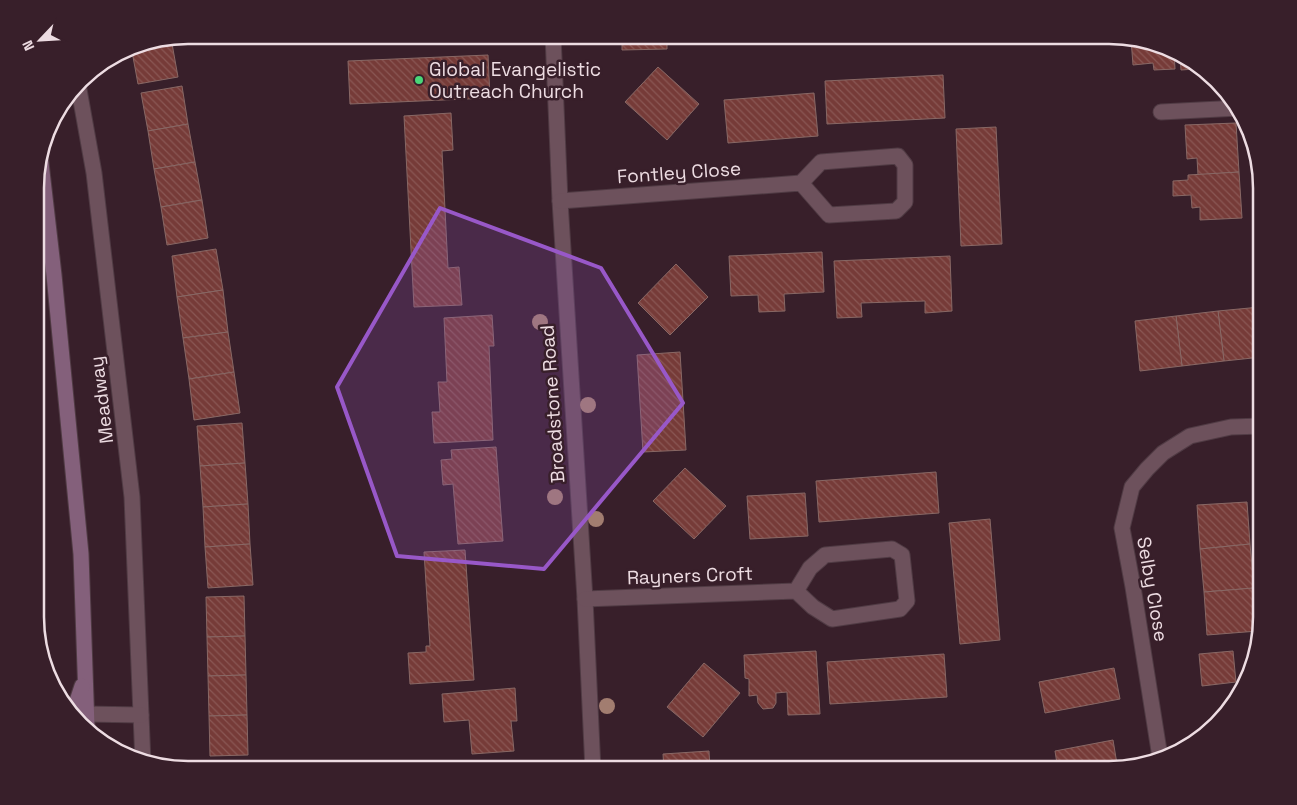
<svg xmlns="http://www.w3.org/2000/svg" width="1297" height="805" viewBox="0 0 1297 805" font-family="'Space Grotesk',sans-serif">
<style>
.building{fill:url(#building-back-hatch);stroke:#886865}
.lines{fill:none;stroke-linecap:round;stroke-linejoin:round}
.lane-casing{stroke:#503b44;stroke-width:17}
.street-casing{stroke:#503b44;stroke-width:17}
.secondary-casing{stroke:#503b44;stroke-width:17}
.lane{stroke:#6d515c;stroke-width:15}
.street{stroke:#6d515c;stroke-width:15}
.secondary{stroke:#84607b;stroke-width:15}
.tree{fill:#a27d70}
.marked{fill:#9858c8;fill-opacity:0.2;stroke:#9858c8;stroke-width:4;stroke-linejoin:round}
.poi-dot{fill:#49d778;stroke:#381f2a;stroke-width:2}
.labels{text-anchor:middle;stroke-width:5;stroke-linejoin:round;paint-order:stroke}
.poi-label{font-size:19px;fill:#eddce2;stroke:#381f2a;text-anchor:start}
.street-label{font-size:19px;fill:#eddce2;stroke:#381f2a}
.rim{fill:none;stroke:#eddce2;stroke-width:2.5}
</style>
<defs>
<pattern id="building-back-hatch" width="6" height="6" patternUnits="userSpaceOnUse" patternTransform="scale(1.25)"><rect width="6" height="6" fill="#763b38"/><path d="M-1 5l2 2M0 0l6 6M5-1l2 2" fill="none" stroke="#8a5754"/></pattern>
</defs>
<rect width="100%" height="100%" fill="#381f2a"/>
<g class="building">
<polygon points="622,35 667,35 667,49 622,50"/>
<polygon points="171,38 178,77 138,84 131,46"/>
<polygon points="1131,39 1158,43 1174,51 1175,69 1154,70 1153,63 1133,65"/>
<polygon points="1180,53 1194,61 1195,69 1181,70"/>
<polygon points="488,55 490,98 350,104 348,61"/>
<polygon points="658,67 699,104 667,140 625,102"/>
<polygon points="943,75 945,118 827,124 825,81"/>
<polygon points="182,86 188,124 148,131 141,93"/>
<polygon points="814,93 818,136 728,143 724,100"/>
<polygon points="451,113 453,150 442,151 448,268 459,267 462,305 414,307 404,116"/>
<polygon points="1236,123 1239,172 1198,175 1197,158 1187,159 1185,125"/>
<polygon points="188,124 195,162 154,169 148,131"/>
<polygon points="996,127 1002,244 961,246 956,129"/>
<polygon points="195,162 202,200 161,207 154,169"/>
<polygon points="1239,172 1242,218 1200,220 1200,207 1192,208 1191,195 1173,196 1173,181 1188,180 1188,175"/>
<polygon points="202,200 208,238 167,245 161,207"/>
<polygon points="216,249 223,290 177,297 172,256"/>
<polygon points="822,252 824,292 784,294 785,311 759,312 758,295 731,296 729,256"/>
<polygon points="950,256 952,311 925,313 925,301 861,303 862,317 837,318 834,261"/>
<polygon points="676,264 708,297 670,335 638,303"/>
<polygon points="223,290 228,332 183,338 177,297"/>
<polygon points="1260,307 1262,322 1262,357 1224,361 1218,311"/>
<polygon points="1218,311 1224,361 1182,366 1176,316"/>
<polygon points="492,315 494,346 489,346 493,440 434,443 432,412 440,412 438,382 447,382 444,318"/>
<polygon points="1176,316 1182,366 1140,371 1135,321"/>
<polygon points="228,332 234,372 189,379 183,338"/>
<polygon points="680,352 686,450 643,452 637,355"/>
<polygon points="234,372 240,413 194,420 189,379"/>
<polygon points="242,423 245,463 200,466 197,426"/>
<polygon points="496,447 503,541 458,544 453,484 443,485 441,460 452,459 451,450"/>
<polygon points="245,463 248,504 203,507 200,466"/>
<polygon points="685,468 726,506 694,539 653,501"/>
<polygon points="936,472 939,513 819,522 816,481"/>
<polygon points="805,493 808,536 750,539 747,496"/>
<polygon points="1247,502 1250,544 1200,549 1197,505"/>
<polygon points="248,504 250,544 205,547 203,507"/>
<polygon points="990,519 1000,640 960,644 949,523"/>
<polygon points="250,544 253,585 208,588 205,547"/>
<polygon points="1250,544 1254,588 1204,592 1200,549"/>
<polygon points="465,550 474,680 410,684 408,653 426,652 426,646 430,646 424,552"/>
<polygon points="1254,588 1258,631 1207,635 1204,592"/>
<polygon points="244,596 245,636 207,637 206,597"/>
<polygon points="245,636 246,675 208,676 207,637"/>
<polygon points="816,651 820,714 788,715 787,692 776,693 776,703 773,708 763,709 758,703 757,695 749,696 749,679 745,678 744,655"/>
<polygon points="1233,651 1236,682 1202,686 1199,654"/>
<polygon points="944,654 947,697 830,704 827,662"/>
<polygon points="704,663 740,693 703,737 667,707"/>
<polygon points="1114,668 1120,699 1045,713 1039,682"/>
<polygon points="246,675 247,715 209,716 208,676"/>
<polygon points="515,688 517,721 511,721 514,751 472,754 469,720 444,722 442,694"/>
<polygon points="247,715 248,755 210,756 209,716"/>
<polygon points="1113,740 1118,770 1058,770 1055,751"/>
<polygon points="709,751 710,770 664,770 663,754"/>
<polygon points="514,761 514,770 473,770 472,763"/>
<polygon points="251,764 251,770 208,770 208,765"/>
</g>
<g class="lines">
<g class="lane-casing">
<polyline id="lane" points="1161,112 1239,108"/>
</g>
<g class="street-casing">
<g id="street">
<polyline points="553,35 560,201 585,599 593,770"/>
<polyline points="78,84 94,173 132,497 143,763"/>
<polyline points="560,201 801,183 821,162 898,156 905,165 905,202 896,211 829,215 801,183"/>
<polyline points="585,599 796,591 813,607 832,619 900,609 907,601 902,555 892,549 825,555 810,568 796,591"/>
<polyline points="86,714 141,715"/>
<polyline points="1160,757 1133,587 1122,528 1132,487 1147,469 1163,453 1190,436 1231,427 1262,426"/>
</g>
</g>
<g class="secondary-casing">
<g id="secondary">
<polyline points="40,154 54,275 81,554 87,727"/>
<polyline points="73,713 82,686"/>
</g>
</g>
<use href="#lane" class="lane"/>
<use href="#street" class="street"/>
<use href="#secondary" class="secondary"/>
</g>
<g class="tree">
<circle cx="540" cy="322" r="8"/>
<circle cx="588" cy="405" r="8"/>
<circle cx="555" cy="497" r="8"/>
<circle cx="596" cy="519" r="8"/>
<circle cx="607" cy="706" r="8"/>
</g>
<path class="marked" d="M440,208L601,268L683,403L544,569L397,556L337,387Z"/>
<circle class="poi-dot" cx="419" cy="80" r="5"/>
<g class="labels">
<g class="poi-label">
<text x="429" y="76">Global Evangelistic<tspan x="429" dy="22">Outreach Church</tspan></text>
</g>
<g class="street-label">
<text transform="translate(679 172) rotate(-4)" y="7">Fontley Close</text>
<text transform="translate(101 400) rotate(-97)" y="7">Meadway</text>
<text transform="translate(552 404) rotate(-94)" y="7">Broadstone Road</text>
<text transform="translate(690 575) rotate(-2)" y="7">Rayners Croft</text>
<text transform="translate(1153 589) rotate(80)" y="7">Selby Close</text>
</g>
</g>
<path d="M0 0H1297V805H0ZM188 44H1109A144 144 0 0 1 1253 188V617A144 144 0 0 1 1109 761H188A144 144 0 0 1 44 617V188A144 144 0 0 1 188 44Z" fill="#381f2a" fill-rule="evenodd"/>
<path class="rim" d="M188 44H1109A144 144 0 0 1 1253 188V617A144 144 0 0 1 1109 761H188A144 144 0 0 1 44 617V188A144 144 0 0 1 188 44Z"/>
<g transform="translate(40 40) rotate(245)" stroke="#381f2a" stroke-width="4" paint-order="stroke">
<path d="M0-4L9 19L0 12L-9 19Z" fill="#eddce2"/>
<text y="-8" font-size="14" font-weight="bold" text-anchor="middle" fill="#eddce2">N</text>
</g>
</svg>
